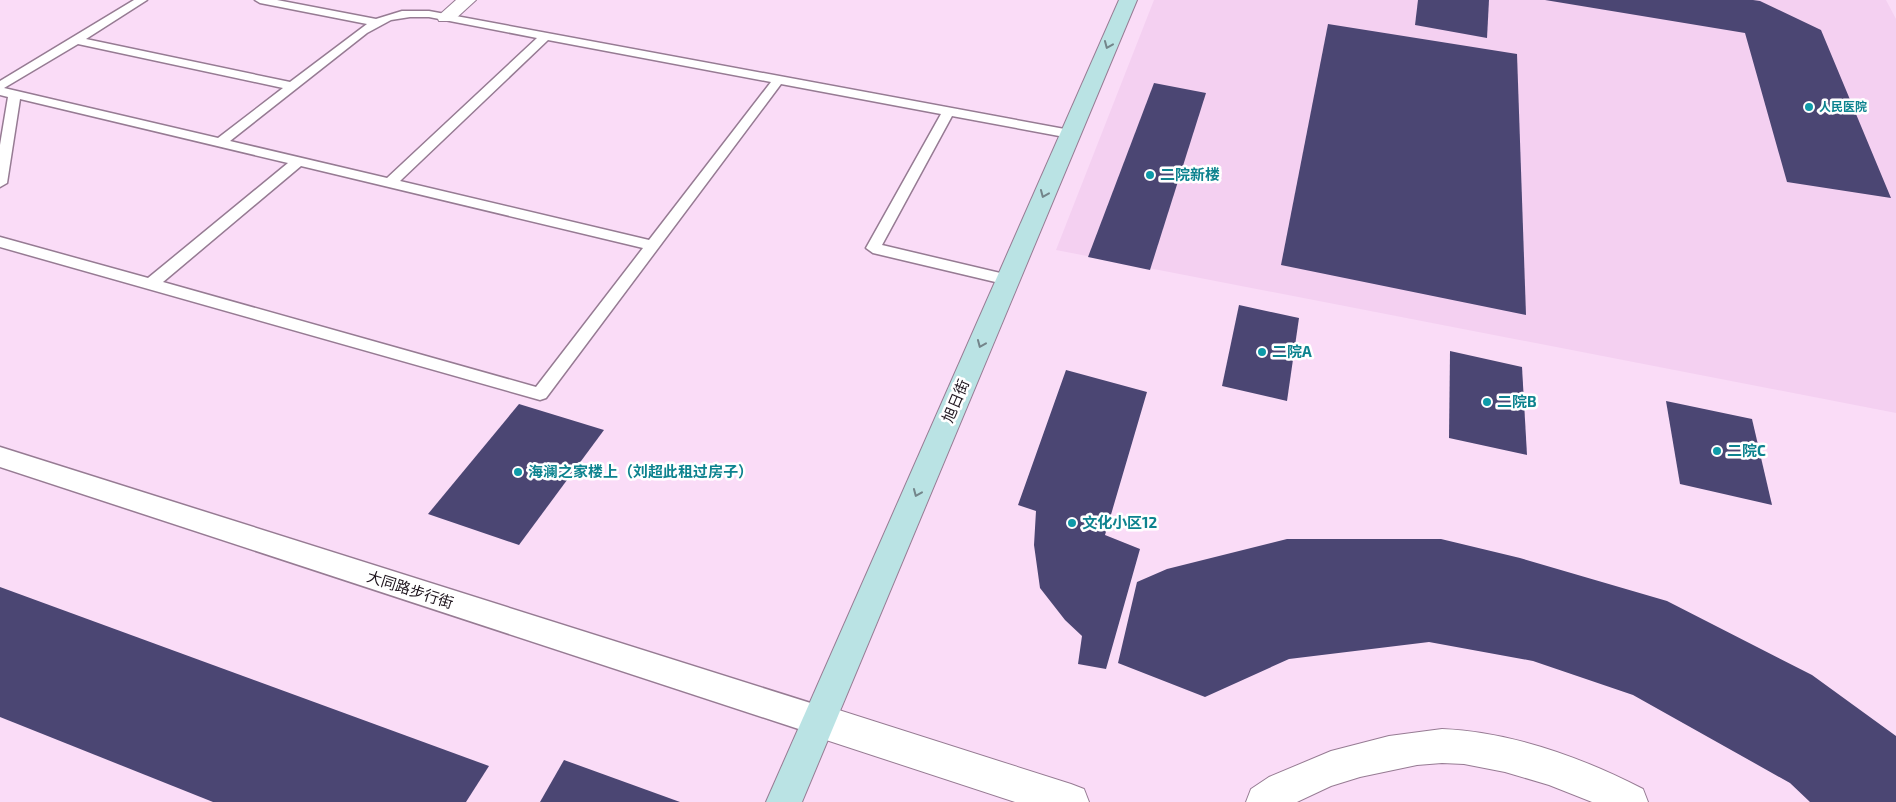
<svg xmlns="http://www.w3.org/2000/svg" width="1896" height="802" viewBox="0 0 1896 802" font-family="'Exo 2','Noto Sans SC',sans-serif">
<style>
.built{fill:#f4d0f1}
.building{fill:#4b4673}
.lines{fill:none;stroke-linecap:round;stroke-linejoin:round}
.service-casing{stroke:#967b93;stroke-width:3}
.pedestrian-casing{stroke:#967b93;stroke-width:3}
.minor-casing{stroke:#967b93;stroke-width:2}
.secondary-casing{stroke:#967b93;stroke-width:2}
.service{fill:#fff;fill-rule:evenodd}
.pedestrian{fill:#fff;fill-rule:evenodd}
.minor{fill:#fff;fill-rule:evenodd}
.secondary{fill:#bae3e4;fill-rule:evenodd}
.oneway{stroke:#73858a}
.culture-dot{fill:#0f9aa8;stroke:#fff;stroke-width:2}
.labels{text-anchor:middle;stroke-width:5;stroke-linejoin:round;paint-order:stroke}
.far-culture-label{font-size:12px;font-weight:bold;fill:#0d838f;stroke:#fff;text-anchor:start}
.culture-label{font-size:15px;font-weight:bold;fill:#0d838f;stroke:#fff;text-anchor:start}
.street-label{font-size:15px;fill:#1d131c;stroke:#fff}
</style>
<rect width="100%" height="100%" fill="#fadcf7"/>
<polygon class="built" points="1154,0 1886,0 1896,19 1896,413 1056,250"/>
<g class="building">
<polygon points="1418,0 1489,0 1487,38 1415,25"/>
<polygon points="1545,0 1753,0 1760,1 1821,30 1891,198 1787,182 1745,33"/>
<polygon points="1328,24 1517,54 1526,315 1281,265"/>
<polygon points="1154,83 1206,93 1150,270 1088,257"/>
<polygon points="1239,305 1299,318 1287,401 1222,386"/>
<polygon points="1450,351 1522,367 1527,455 1449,438"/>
<polygon points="1066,370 1147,392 1105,535 1140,549 1106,669 1078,664 1082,636 1065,620 1040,588 1034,545 1036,511 1018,505"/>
<polygon points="1666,401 1752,419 1772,505 1680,484"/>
<polygon points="519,404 604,430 519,545 428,514"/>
<polygon points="1287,539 1441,539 1520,558 1667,601 1812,675 1896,736 1896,802 1810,802 1790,783 1633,695 1533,661 1429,642 1289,659 1205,697 1118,663 1137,582 1167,569"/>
<polygon points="0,587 489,766 466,802 213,802 0,717"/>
<polygon points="564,760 680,802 540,802"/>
</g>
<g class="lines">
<g class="service-casing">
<path id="service" d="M134,0H147L86,39L290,82L367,24L260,3L255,0H277L376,19L402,11H429L1070,130L1076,134L1070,138L952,116L882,245L1013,276L1015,280L1013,284L1008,285L873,253L866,248L941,114L781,84L546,398L540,400L0,247V237L148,278L288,163L20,99L7,183L0,187V145L8,97L0,95V81ZM410,17H429L537,38L387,178L230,141L367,33L391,20ZM548,40L771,82L649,240L400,181ZM78,44L283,88L218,138L4,88ZM301,166L643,248L536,387L163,282Z"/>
</g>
<g class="pedestrian-casing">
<polygon id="pedestrian" points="0,447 820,706 831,710 836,721 831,732 820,736 0,467"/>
</g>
<g class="minor-casing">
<g id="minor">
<polygon points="456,0 476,0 453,21 439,21 437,17"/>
<polygon points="820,704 1071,784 1084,789 1089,802 1015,802 820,738 808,733 803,721 808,709"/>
<path d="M1442,729C1512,732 1581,757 1643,789L1648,802H1592L1549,785L1505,772L1464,764L1442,763L1417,765L1360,777L1331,786L1297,802H1246L1251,789L1269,777L1331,751L1389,736Z"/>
</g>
</g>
<g class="secondary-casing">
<polygon id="secondary" points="1119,0 1137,0 802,802 766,802"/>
</g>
<use href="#service" class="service"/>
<use href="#pedestrian" class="pedestrian"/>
<use href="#minor" class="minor"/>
<use href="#secondary" class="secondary"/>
</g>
<defs><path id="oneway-chevron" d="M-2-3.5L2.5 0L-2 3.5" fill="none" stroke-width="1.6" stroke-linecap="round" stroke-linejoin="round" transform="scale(1.25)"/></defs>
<g class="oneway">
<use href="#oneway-chevron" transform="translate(1108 45) rotate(113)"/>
<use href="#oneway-chevron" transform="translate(1044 194) rotate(113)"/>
<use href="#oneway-chevron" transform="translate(981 344) rotate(113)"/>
<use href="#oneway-chevron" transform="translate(917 493) rotate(113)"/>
</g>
<g class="culture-dot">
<circle cx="1809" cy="107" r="5"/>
<circle cx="1150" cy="175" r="5"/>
<circle cx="1262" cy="352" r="5"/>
<circle cx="1487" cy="402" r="5"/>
<circle cx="1717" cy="451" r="5"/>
<circle cx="518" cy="472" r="5"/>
<circle cx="1072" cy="523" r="5"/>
</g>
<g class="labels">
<g class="far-culture-label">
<text x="1819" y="111">人民医院</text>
</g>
<g class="culture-label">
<text x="1160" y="180">二院新楼</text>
<text x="1272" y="357">二院A</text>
<text x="1497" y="407">二院B</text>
<text x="1727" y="456">二院C</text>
<text x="528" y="477">海澜之家楼上（刘超此租过房子）</text>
<text x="1082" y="528">文化小区12</text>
</g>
<g class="street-label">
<text transform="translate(956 401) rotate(-67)" y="5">旭日街</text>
<text transform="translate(410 590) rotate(18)" y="5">大同路步行街</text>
</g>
</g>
</svg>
